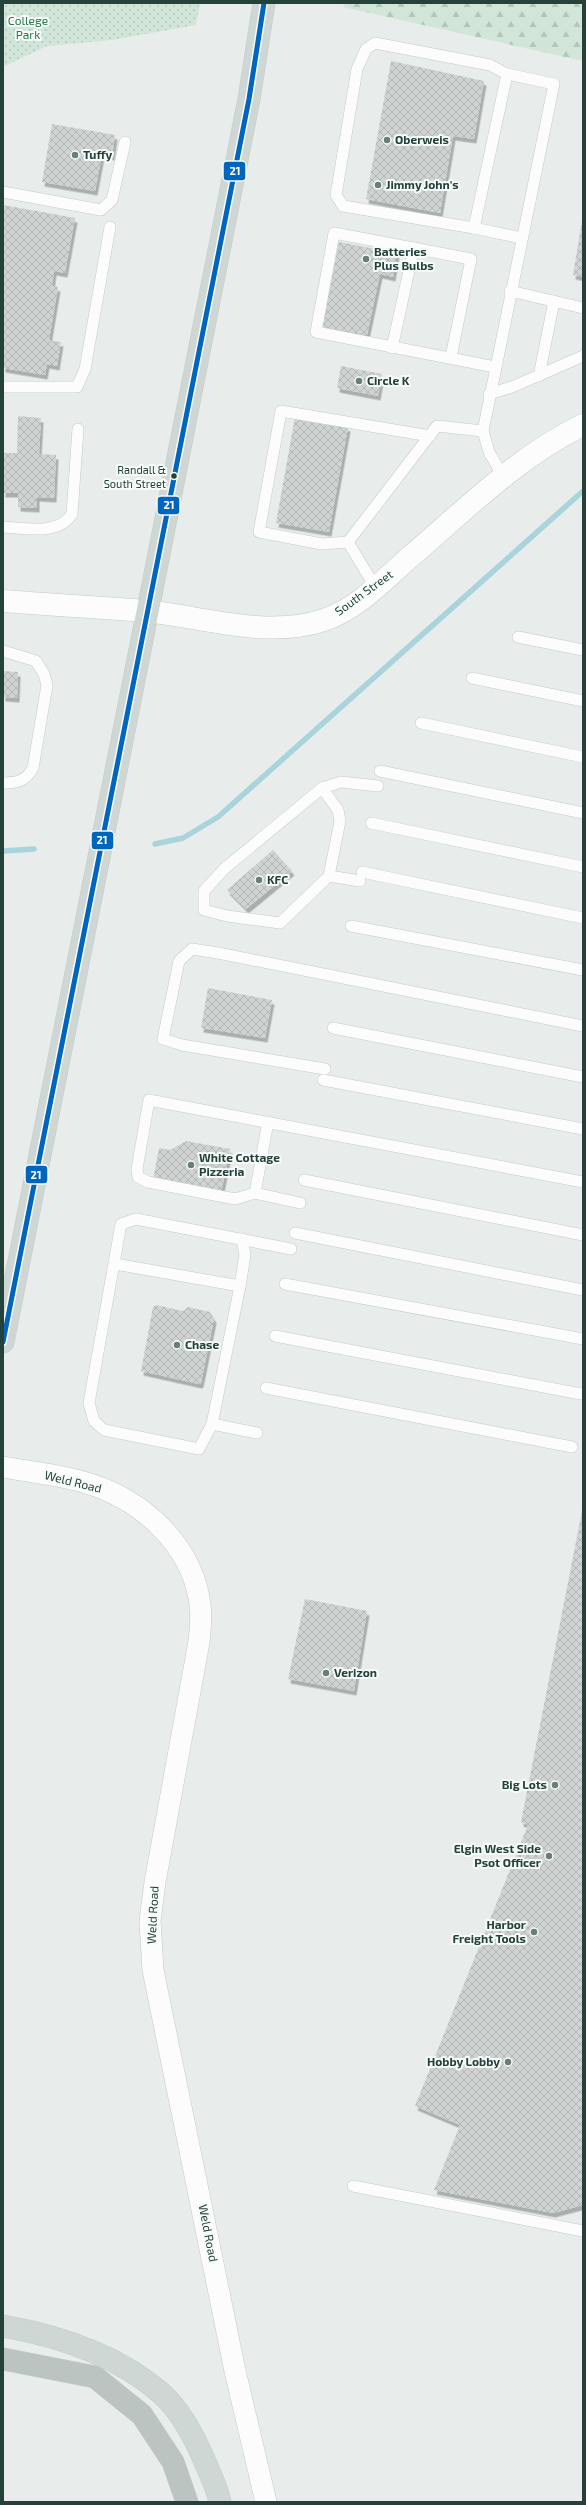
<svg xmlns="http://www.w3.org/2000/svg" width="586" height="2505" viewBox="0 0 586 2505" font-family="'Exo 2',sans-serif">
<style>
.grass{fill:url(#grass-dots)}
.forest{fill:url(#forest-firs)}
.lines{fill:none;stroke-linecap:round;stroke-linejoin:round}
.stream{stroke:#a9d4db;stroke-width:5.5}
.building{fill:url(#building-cross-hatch);filter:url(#shadow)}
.lane-casing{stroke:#c5cac8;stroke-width:12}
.street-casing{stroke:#c5cac8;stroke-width:22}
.secondary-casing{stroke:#c3cbc8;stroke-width:23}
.primary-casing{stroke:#c3ccc9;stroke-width:23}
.highway-casing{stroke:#c3ccc9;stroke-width:23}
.lane{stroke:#fcfcfc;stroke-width:11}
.street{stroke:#fcfcfc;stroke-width:21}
.secondary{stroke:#fcfcfc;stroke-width:22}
.primary{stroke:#cfd7d5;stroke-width:22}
.highway{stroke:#bcc4c2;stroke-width:22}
.bus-1-casing{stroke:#f7fbf9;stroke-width:8}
.bus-1{stroke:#0065bd;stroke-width:5}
.poi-dot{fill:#697e78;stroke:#f7fbf9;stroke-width:1.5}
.bus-dot{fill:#24423a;stroke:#f7fbf9;stroke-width:1.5}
.labels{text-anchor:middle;stroke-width:4;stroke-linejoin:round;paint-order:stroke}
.bus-label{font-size:11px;fill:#24423a;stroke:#f7fbf9;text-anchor:end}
.park-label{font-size:12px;fill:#2d7a4b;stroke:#f7fbf9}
.poi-label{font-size:12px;font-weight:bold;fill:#24423a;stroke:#f7fbf9;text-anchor:start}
.street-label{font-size:12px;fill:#24423a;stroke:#f7fbf9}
.line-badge{stroke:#f7fbf9;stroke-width:1.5}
.badge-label{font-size:11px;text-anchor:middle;font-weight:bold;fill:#fff}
</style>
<defs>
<pattern id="grass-dots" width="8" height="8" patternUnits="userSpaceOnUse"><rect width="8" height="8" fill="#d1e6d8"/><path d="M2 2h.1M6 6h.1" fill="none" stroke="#b3c6ba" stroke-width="1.8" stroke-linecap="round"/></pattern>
<pattern id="forest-firs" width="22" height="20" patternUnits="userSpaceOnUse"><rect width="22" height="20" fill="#d1e6d8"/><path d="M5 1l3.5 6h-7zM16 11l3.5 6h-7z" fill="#b3c6ba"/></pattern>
<pattern id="building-cross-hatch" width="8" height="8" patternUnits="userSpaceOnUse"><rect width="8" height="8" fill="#cfd4d2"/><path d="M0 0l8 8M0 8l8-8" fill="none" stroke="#b2b7b5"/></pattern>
<filter id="shadow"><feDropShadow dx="2.5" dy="4.5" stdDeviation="0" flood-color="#0004"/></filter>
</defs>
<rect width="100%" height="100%" fill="#e8edeb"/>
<polygon class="grass" points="3,3 200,3 196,25 112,40 47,46 3,67"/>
<polygon class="forest" points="345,3 583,3 583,61 343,7"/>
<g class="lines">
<g class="stream">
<polyline points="155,844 183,838 218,817 583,491"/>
<polyline points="3,851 34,849"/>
</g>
</g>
<g class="building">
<polygon points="391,61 484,81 474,139 453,136 440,213 366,199"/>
<polygon points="52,124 115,135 112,156 102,154 95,191 42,182"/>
<polygon points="3,205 75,218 65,273 54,271 52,286 58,287 49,340 61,342 57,366 47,364 45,375 3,368"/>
<polygon points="582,221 583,221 583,277 573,275"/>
<polygon points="339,242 397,253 393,277 380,274 367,335 322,327"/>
<polygon points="341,366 382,374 378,396 337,388"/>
<polygon points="18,416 41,418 39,454 56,455 54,498 37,497 37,508 18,507 18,493 3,493 4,453 17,453"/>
<polygon points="295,417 348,427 329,532 276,523"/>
<polygon points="3,671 18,672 17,698 3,697"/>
<polygon points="273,850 292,871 246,909 227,890"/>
<polygon points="208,988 272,1000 265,1038 201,1028"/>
<polygon points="186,1141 230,1149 221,1193 153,1180 159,1148 170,1150"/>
<polygon points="156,1305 183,1311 188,1307 210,1312 214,1319 201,1383 199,1384 141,1371 153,1307"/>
<polygon points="583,1506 583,2205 553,2213 434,2190 460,2125 415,2106 528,1825 521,1822"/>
<polygon points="305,1599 367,1611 354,1691 288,1679"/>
</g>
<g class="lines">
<g class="lane-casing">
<g id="lane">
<polyline points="3,192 101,210 112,200 125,142"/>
<polyline points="474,228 343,206 336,195 357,69 366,49 375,43 490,65 507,74"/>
<polyline points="510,291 583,308"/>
<polyline points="392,348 414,248"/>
<polyline points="451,357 471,259 334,233 316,332 495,367"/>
<polyline points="539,376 554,301"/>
<polyline points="3,387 77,387 85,369 110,227"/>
<polyline points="489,394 512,387 583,356"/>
<polyline points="503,476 489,452 483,431 554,84 507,74 474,228 521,238"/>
<path d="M3,527C26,528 58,536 72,514L78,429"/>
<polyline points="348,542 322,544 259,532 281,411 430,436"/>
<polyline points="375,587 348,542 437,426 483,431"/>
<polyline points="518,637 583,650"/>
<path d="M3,651L36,661L44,674L47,685L33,768C26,781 17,783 3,783"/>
<polyline points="472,678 583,701"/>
<polyline points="421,723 583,757"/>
<polyline points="380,771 583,813"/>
<polyline points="322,788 338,810 340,821 329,876"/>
<polyline points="371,823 583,867"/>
<polyline points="362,872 583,918"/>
<polyline points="360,881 329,876 280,923 227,916 204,910 204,891 224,869 322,788 341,782 378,786"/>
<polyline points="351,926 583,970"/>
<polyline points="333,1028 583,1077"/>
<polyline points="325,1069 182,1045 163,1039 179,961 192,949 218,953 583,1026"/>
<polyline points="323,1080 583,1129"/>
<polyline points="304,1180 583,1235"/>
<polyline points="255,1193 268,1122"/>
<polyline points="300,1203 255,1193 235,1199 148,1182 138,1177 137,1169 149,1100 583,1182"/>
<polyline points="295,1233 583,1290"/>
<polyline points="115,1264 240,1286 245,1255 242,1239"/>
<polyline points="285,1284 583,1339"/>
<polyline points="275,1336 581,1394"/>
<polyline points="266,1388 572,1447"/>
<polyline points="212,1424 240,1286"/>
<polyline points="257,1433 212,1424 199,1449 104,1430 94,1421 89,1403 121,1224 136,1219 291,1249"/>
<polyline points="353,2186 583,2231"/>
</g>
</g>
<g class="street-casing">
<path id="street" d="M3,1467C36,1473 73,1476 104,1489C152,1509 194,1552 200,1605C202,1617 200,1630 199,1642L155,1882L150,1921L153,1970L235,2371L266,2502"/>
</g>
<g class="secondary-casing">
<path id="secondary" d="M3,601C51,605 99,607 146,611C203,617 267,639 324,620C357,609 384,580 410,557C465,510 517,457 583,425"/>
</g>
<g class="primary-casing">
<g id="primary">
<polyline points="3,1342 249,99 264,3"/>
<path d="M3,2326C60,2336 117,2355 161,2393C181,2411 195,2438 205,2462C211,2475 217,2488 220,2502"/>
</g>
</g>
<g class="highway-casing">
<polyline id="highway" points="3,2359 95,2377 142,2415 173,2462 187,2502"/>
</g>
<use href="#lane" class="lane"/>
<use href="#street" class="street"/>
<use href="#secondary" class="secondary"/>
<use href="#primary" class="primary"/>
<use href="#highway" class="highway"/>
<g class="bus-1-casing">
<polyline id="bus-1" points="3,1342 249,99 264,3"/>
</g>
<use href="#bus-1" class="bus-1"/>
</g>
<g class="poi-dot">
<circle cx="387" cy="140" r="4"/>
<circle cx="75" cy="155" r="4"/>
<circle cx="378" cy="185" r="4"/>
<circle cx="366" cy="259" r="4"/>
<circle cx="359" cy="381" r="4"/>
<circle cx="259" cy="880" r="4"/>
<circle cx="191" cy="1165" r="4"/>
<circle cx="177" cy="1345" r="4"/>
<circle cx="326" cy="1673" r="4"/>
<circle cx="555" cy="1785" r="4"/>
<circle cx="549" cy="1856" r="4"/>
<circle cx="534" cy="1932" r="4"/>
<circle cx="508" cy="2062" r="4"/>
</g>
<circle class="bus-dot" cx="174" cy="476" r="3.5"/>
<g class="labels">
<g class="bus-label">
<text x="166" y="474">Randall &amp;<tspan x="166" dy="14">South Street</tspan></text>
</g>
<g class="park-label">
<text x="28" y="25">College<tspan x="28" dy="14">Park</tspan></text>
</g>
<g class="poi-label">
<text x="395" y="144">Oberweis</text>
<text x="83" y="159">Tuffy</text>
<text x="386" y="189">Jimmy John's</text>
<text x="374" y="256">Batteries<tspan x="374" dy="14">Plus Bulbs</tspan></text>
<text x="367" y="385">Circle K</text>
<text x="267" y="884">KFC</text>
<text x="199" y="1162">White Cottage<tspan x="199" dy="14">Pizzeria</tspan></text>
<text x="185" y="1349">Chase</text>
<text x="334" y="1677">Verizon</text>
<text x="547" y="1789" text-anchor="end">Big Lots</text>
<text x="541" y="1853" text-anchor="end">Elgin West Side<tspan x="541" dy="14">Psot Officer</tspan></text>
<text x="526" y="1929" text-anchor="end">Harbor<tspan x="526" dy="14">Freight Tools</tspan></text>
<text x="500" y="2066" text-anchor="end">Hobby Lobby</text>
</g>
<g class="street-label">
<text transform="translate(364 593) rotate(-36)" y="4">South Street</text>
<text transform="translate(73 1482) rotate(14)" y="4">Weld Road</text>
<text transform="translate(153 1915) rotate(-87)" y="4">Weld Road</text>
<text transform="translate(208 2233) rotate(79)" y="4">Weld Road</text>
</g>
</g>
<g class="line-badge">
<rect x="223" y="161" width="23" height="20" rx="4" fill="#0065bd"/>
<rect x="157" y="496" width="23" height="19" rx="4" fill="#0065bd"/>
<rect x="91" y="831" width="23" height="19" rx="4" fill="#0065bd"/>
<rect x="25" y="1165" width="23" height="19" rx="4" fill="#0065bd"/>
</g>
<g class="badge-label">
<text x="235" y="175">21</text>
<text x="169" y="509">21</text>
<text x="102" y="844">21</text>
<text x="36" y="1179">21</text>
</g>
<rect width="586" height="2505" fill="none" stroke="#24423a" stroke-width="8"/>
</svg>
